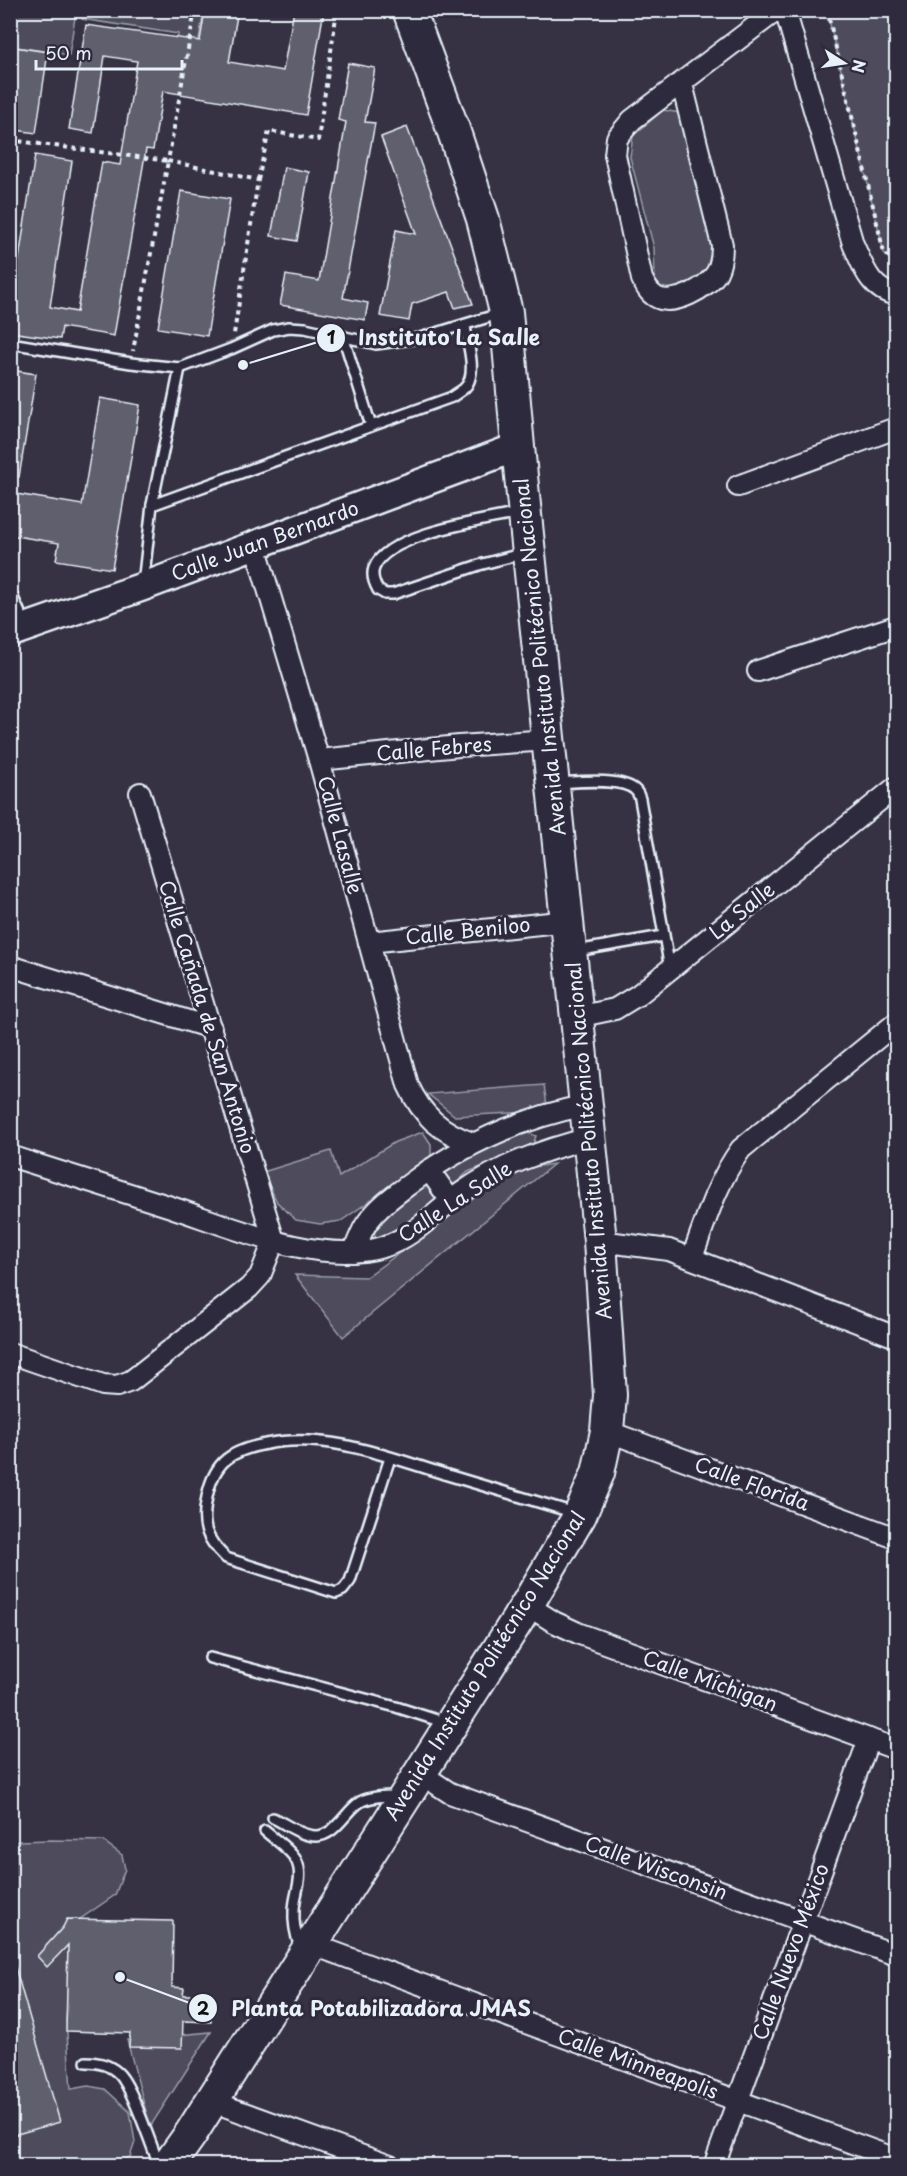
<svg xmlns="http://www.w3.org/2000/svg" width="907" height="2176" viewBox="0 0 907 2176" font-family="'Playpen Sans',sans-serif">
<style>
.green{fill:#4d4b5c;stroke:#9a9eaa;stroke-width:1.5}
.building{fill:#605e6e;stroke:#e8f1f8;stroke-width:1.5}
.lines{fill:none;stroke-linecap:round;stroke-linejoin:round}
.lane-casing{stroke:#e8f1f8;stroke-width:14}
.street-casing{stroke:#e8f1f8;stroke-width:24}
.secondary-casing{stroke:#e8f1f8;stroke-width:32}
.primary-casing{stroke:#e8f1f8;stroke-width:36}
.path{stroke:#e8f1f8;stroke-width:4;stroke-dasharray:4.5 4.5;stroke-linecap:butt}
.lane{stroke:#2f2a3d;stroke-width:9}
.street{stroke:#2f2a3d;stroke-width:20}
.secondary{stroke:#2f2a3d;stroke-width:27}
.primary{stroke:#2f2a3d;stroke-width:32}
.labels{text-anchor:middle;stroke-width:6;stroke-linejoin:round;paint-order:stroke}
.street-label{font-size:20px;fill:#e8f1f8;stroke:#2f2a3d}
.leader{fill:none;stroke:#e8f1f8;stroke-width:2}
.callout-dot{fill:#e8f1f8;stroke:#2f2a3d;stroke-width:2}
.mark-label{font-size:18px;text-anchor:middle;font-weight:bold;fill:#111}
.callout-label{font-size:21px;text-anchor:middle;font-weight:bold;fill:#e8f1f8;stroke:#2f2a3d;stroke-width:6;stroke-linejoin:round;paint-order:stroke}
</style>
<rect width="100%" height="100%" fill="#363244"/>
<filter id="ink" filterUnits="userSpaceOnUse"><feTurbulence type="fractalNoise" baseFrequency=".0167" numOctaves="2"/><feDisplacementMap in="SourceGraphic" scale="12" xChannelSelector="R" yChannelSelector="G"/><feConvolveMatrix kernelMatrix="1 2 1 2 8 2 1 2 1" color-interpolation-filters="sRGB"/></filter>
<g filter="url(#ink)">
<g class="green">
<polygon points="10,11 76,11 69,55 11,46"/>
<polygon points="83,11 147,11 178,16 180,11 204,11 191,84 175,80 178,34 82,19"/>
<polygon points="827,11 896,11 896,262 884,253"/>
<polygon points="663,110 685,114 718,249 711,272 699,281 665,292 655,280 654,248 630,157 633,136"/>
<polygon points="544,1085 547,1106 530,1112 455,1116 428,1094"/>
<polygon points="520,1130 536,1136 532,1147 468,1172 429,1209 380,1244 374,1234 383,1218 423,1184 481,1143"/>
<polygon points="423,1132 431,1144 431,1158 341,1221 320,1224 296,1220 277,1202 263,1172 331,1151 339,1177 395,1142"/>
<polygon points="554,1164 343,1337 295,1275 366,1277 405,1249 464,1199 504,1171"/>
<polygon points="51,1840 103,1841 122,1855 125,1869 115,1895 73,1924 66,2020 71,2089 88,2086 105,2089 130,2112 135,2142 130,2157 112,2165 22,2165 11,2158 10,1845 18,1841"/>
<polygon points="211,2032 150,2127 127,2040"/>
</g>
<g class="building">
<polygon points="205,10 238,10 229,62 283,71 294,10 324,10 306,115 163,91 153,150 146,149 114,336 62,327 60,339 10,332 10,304 12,304 35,155 72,161 50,307 77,312 102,162 120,165 137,61 105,56 93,133 69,129 86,25 200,41"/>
<polygon points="14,47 48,52 36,133 10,129 10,67"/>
<polygon points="348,63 375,68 365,122 375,123 343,298 368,303 365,320 280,305 286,275 319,281 346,122 338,120"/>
<polygon points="407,127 473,304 455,308 449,292 412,304 409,321 380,316 396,230 416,234 381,137"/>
<polygon points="284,167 309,172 297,241 271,236"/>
<polygon points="181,191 230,199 207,336 158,328"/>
<polygon points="10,370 36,374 19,477 10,477"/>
<polygon points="100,398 140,405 112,569 56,560 59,543 10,535 10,493 82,505"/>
<polygon points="67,1919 173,1921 172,1987 184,1988 183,1995 213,1994 211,2022 183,2021 182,2048 129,2047 130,2033 66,2031 68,1945 47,1967 37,1956 63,1927"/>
<polygon points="15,1967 60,2122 10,2136 10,1968"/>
</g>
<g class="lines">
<g class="lane-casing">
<g id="lane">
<polyline points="343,336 371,426"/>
<polyline points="10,343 131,363 180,368 231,349 273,330 289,327 305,328 376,344 420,338 502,313"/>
<path d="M152,505L452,397C457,393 464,390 467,385C477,370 467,342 465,326"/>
<path d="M520,513C487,520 387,533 374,568C371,576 374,583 378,590L385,594H393L479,565L525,553"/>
<polyline points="143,584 152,505 180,368"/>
<polyline points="10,591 25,624"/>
<path d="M559,783C576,782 624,777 636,791C638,793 639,796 640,799L670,969"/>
<polyline points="576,951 663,936"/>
<path d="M390,1458L350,1581L343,1590L336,1593L226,1558C205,1538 201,1525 207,1497C214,1461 232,1450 266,1444C327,1432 386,1456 444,1474C488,1487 531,1500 575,1513"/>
<polyline points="210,1658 396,1707 446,1723"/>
<path d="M273,1818C286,1824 301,1836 316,1836C335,1836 346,1811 360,1802C371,1796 386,1796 397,1796"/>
<path d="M265,1831C274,1839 290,1849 296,1860C305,1877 294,1893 294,1911C293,1924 296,1936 300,1948"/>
<path d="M86,2062C98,2062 111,2065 120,2075C133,2090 148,2137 156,2157"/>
</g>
</g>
<g class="street-casing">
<g id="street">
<path d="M785,10L853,244C863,266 870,290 896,295"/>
<path d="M682,84L722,245C722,254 721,264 717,272C708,288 673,307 656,297C649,293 646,287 642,279L615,155L617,138L632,120L777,10"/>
<polyline points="738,486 896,428"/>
<path d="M255,545L319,760L408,1085C422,1116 441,1132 472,1143"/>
<polyline points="758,671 896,626"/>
<polyline points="319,760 459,746 549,740"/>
<polyline points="140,793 274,1241"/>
<polyline points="369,942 568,921"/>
<polyline points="10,966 211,1028"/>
<polyline points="577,1017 615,1009 638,995 896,787"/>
<path d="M10,1156C64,1173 117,1190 171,1207C232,1227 319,1266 383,1247C414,1237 435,1212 461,1193C501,1165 543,1150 590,1138"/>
<polyline points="429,1170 451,1201"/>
<polyline points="600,1241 669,1250 896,1337"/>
<path d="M353,1252C358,1243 361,1231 367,1223C379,1206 395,1195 411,1183C465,1143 521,1118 587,1105"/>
<path d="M692,1258C706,1219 717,1182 741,1149L896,1023"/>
<polyline points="10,1353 103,1385 117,1386 131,1381 249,1288 260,1276 274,1241"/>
<polyline points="607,1431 896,1538"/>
<polyline points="527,1605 554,1622 580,1634 896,1749"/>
<polyline points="420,1773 450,1793 896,1955"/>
<polyline points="311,1944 896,2159"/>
<polyline points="211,2101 390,2166"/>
<polyline points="714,2166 869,1739"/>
</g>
</g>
<g class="secondary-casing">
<polyline id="secondary" points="10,633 142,587 518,447"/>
</g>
<g class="primary-casing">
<polyline id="primary" points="168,2166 190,2135 527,1605 580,1515 598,1473 607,1431 610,1395 600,1241 518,447 506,312 483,219 453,129 409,10"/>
</g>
<g class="path">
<polyline points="195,10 168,161 258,180 234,334"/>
<polyline points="827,10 884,253 896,262"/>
<polyline points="10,140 168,161 133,351"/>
<polyline points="258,180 269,131 318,140 337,10"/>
</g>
<use href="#lane" class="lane"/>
<use href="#street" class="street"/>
<use href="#secondary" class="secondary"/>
<use href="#primary" class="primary"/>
</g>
</g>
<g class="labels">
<g class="street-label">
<text transform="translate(265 541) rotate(-20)" y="7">Calle Juan Bernardo</text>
<text transform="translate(540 657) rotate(-96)" y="7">Avenida Instituto Politécnico Nacional</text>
<text transform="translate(434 749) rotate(-5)" y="7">Calle Febres</text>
<text transform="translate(340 835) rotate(75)" y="7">Calle Lasalle</text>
<text transform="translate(742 911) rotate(-39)" y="7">La Salle</text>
<text transform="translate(468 931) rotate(-6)" y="7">Calle Beniloo</text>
<text transform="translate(207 1017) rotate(73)" y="7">Calle Cañada de San Antonio</text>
<text transform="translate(589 1141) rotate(-95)" y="7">Avenida Instituto Politécnico Nacional</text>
<text transform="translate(455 1202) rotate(-33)" y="7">Calle La Salle</text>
<text transform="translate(752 1484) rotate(20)" y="7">Calle Florida</text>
<text transform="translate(485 1666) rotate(-58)" y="7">Avenida Instituto Politécnico Nacional</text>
<text transform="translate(710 1681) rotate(20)" y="7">Calle Míchigan</text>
<text transform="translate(656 1868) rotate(20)" y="7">Calle Wisconsin</text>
<text transform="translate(791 1952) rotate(-70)" y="7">Calle Nuevo México</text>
<text transform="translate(638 2064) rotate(20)" y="7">Calle Minneapolis</text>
</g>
</g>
<path class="leader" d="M243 365L331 338M120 1977L203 2008"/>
<g class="callout-dot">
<circle cx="243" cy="365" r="6"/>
<circle cx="120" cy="1977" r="6"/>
<circle cx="331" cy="338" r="15"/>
<circle cx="203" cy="2008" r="15"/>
</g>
<g class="mark-label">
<text x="331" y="344">1</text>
<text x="203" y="2015">2</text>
</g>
<g class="callout-label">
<text x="449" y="345">Instituto La Salle</text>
<text x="381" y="2016">Planta Potabilizadora JMAS</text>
</g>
<rect width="907" height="2176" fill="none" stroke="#2f2a3d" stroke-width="36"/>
<rect x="18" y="18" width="871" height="2140" fill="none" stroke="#e8f1f8" stroke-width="2" filter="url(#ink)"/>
<g transform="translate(844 63) rotate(102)" stroke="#2f2a3d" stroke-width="4.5" paint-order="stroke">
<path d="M0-4.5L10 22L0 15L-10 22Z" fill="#e8f1f8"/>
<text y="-9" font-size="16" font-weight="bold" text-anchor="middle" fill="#e8f1f8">N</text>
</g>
<path d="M36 60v9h146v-9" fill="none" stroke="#e8f1f8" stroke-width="3"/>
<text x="45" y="60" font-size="18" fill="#e8f1f8" stroke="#2f2a3d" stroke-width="4.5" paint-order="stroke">50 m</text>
</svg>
